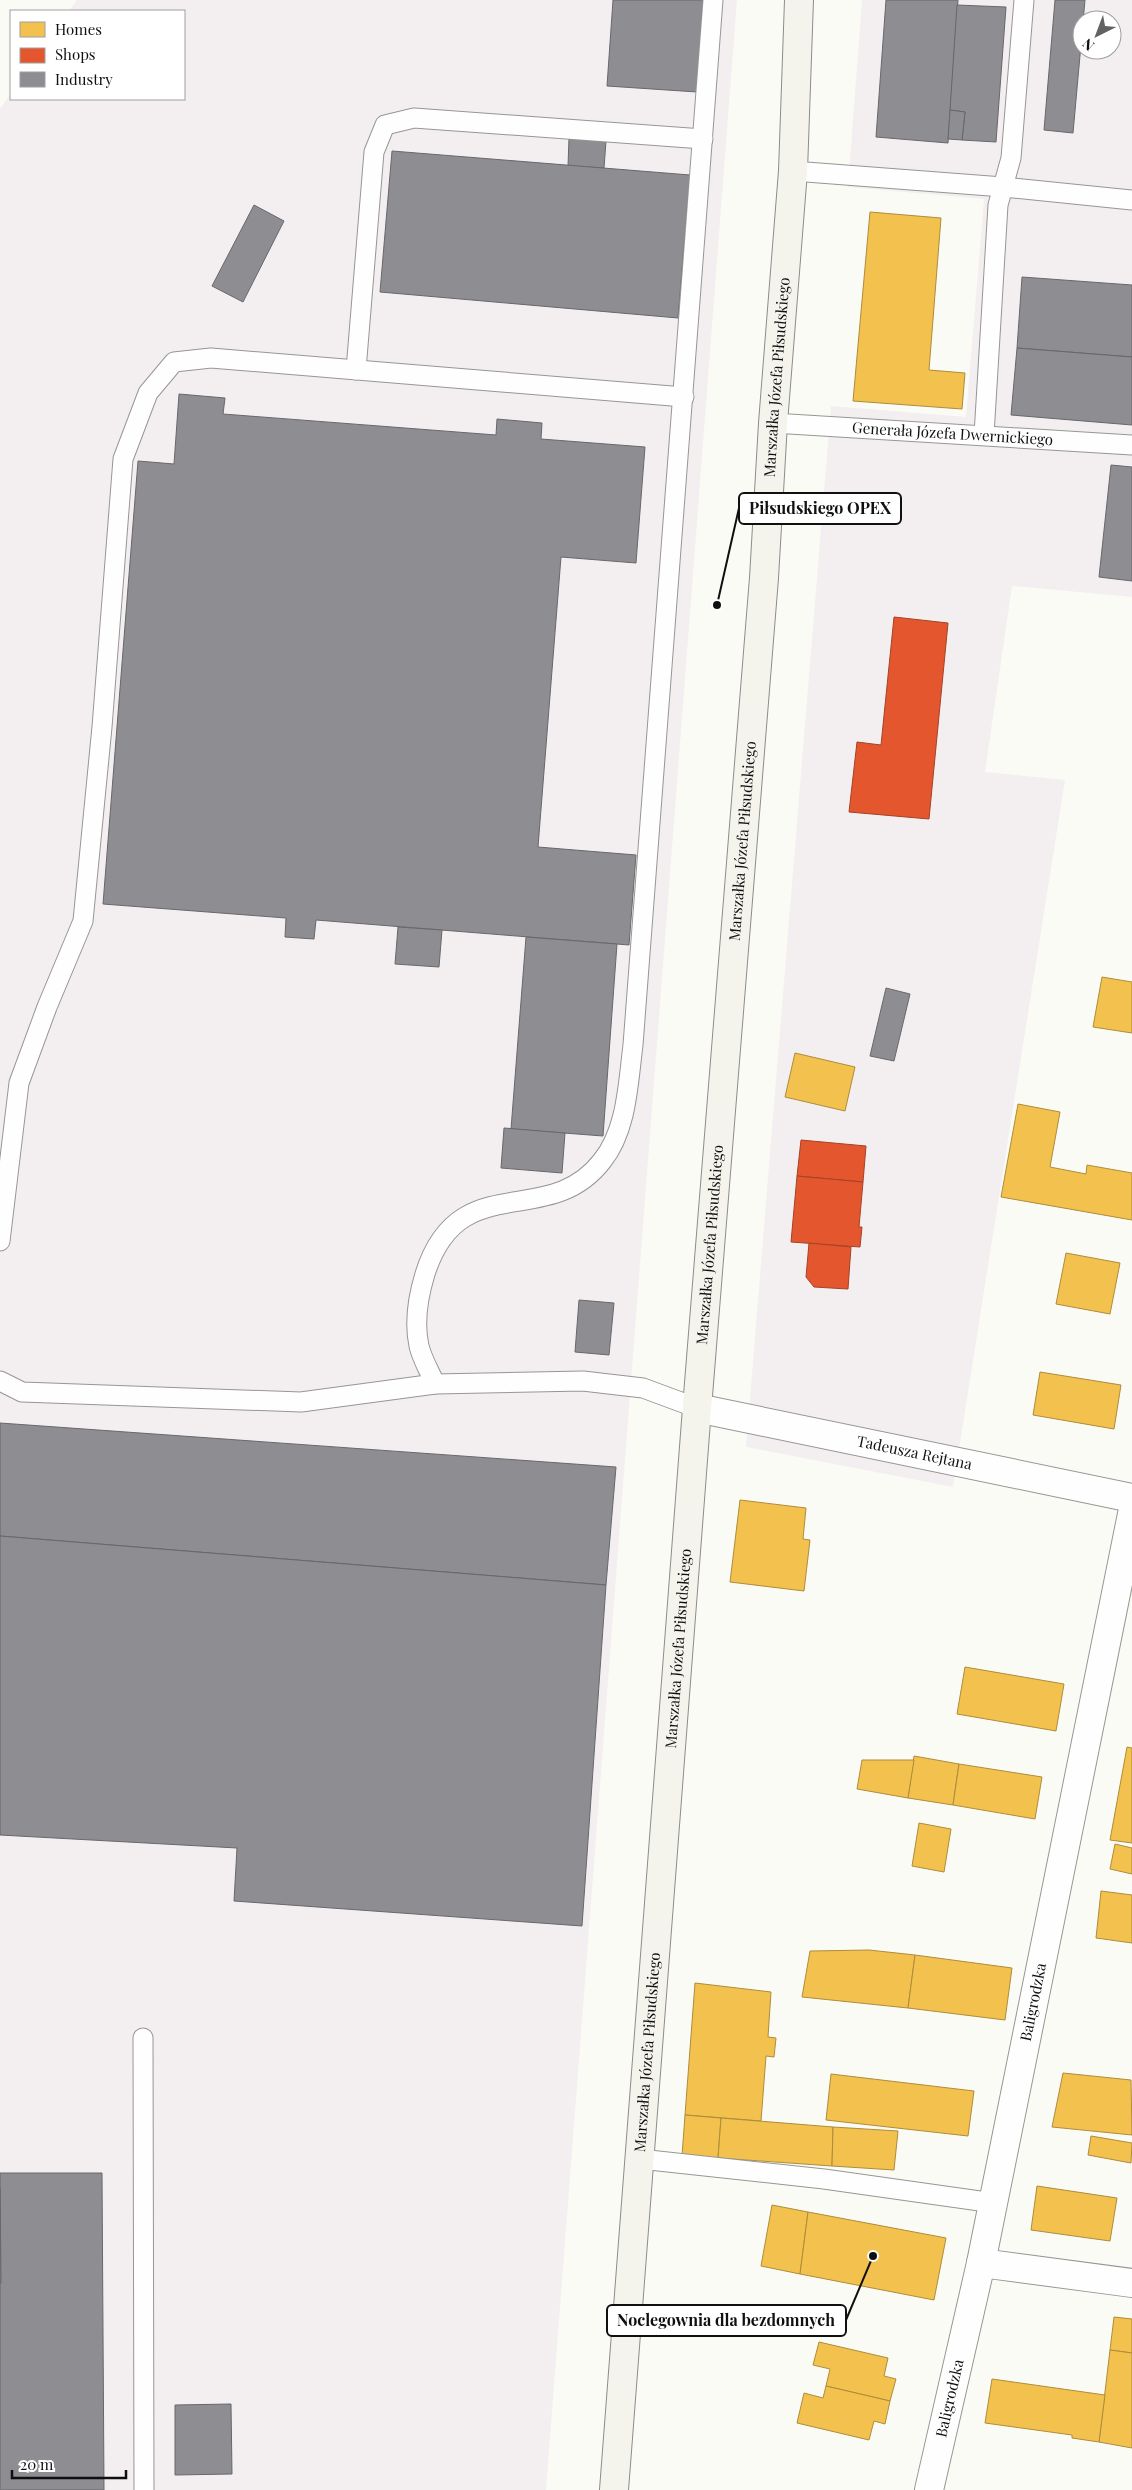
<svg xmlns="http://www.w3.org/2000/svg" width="1132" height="2490" viewBox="0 0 1132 2490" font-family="'Playfair Display',serif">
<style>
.industrial{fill:#f3eff0;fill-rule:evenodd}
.homes{fill:#f2c14e;stroke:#ae8c3b}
.shops{fill:#e4572e;stroke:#a44225}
.industry{fill:#8d8d92;stroke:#68686b}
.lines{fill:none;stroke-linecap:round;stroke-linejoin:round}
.service-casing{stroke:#969694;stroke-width:21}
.minor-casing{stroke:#969694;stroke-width:30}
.secondary-casing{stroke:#8c8c8a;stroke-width:30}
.service{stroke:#fefefe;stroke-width:19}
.minor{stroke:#fefefe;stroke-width:28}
.secondary{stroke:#f4f4ec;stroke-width:28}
.labels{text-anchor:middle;stroke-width:5;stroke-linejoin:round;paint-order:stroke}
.street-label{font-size:15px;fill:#101010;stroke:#fff}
.leader{fill:none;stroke:#101010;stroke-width:2}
.callout-dot{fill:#101010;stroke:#fff;stroke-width:2}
.callout{fill:#fff;stroke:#101010;stroke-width:2}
.callout-label{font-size:16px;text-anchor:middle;font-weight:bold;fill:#101010}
</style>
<rect width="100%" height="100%" fill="#fbfbf6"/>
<g class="industrial">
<polygon points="77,0 737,0 546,2490 0,2490 0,109 11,93 11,99 184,99 184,11 69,11"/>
<path d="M862,0H1132V597L1012,586L985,772L1065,780L953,1487L746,1447L831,406L966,417L984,199L848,187ZM1082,20H1112V50H1082Z"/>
</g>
<g class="homes">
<polygon points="870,212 941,218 929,370 965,373 962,409 853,401"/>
<polygon points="1102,977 1132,982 1132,1033 1093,1027"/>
<polygon points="795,1053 855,1067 845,1111 785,1097"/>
<polygon points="1018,1104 1060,1112 1050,1167 1086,1174 1087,1165 1132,1173 1132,1220 1001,1197"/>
<polygon points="1066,1253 1120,1263 1110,1314 1056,1304"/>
<polygon points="1040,1372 1121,1385 1114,1429 1033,1415"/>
<polygon points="740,1500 806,1508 803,1539 810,1540 804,1591 730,1582"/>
<polygon points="965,1667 1064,1684 1056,1731 957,1714"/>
<polygon points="1127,1747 1132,1748 1132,1843 1110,1840"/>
<polygon points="914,1756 959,1764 953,1805 908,1798"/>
<polygon points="862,1760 914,1760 908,1798 857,1789"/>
<polygon points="959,1764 1042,1777 1035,1819 953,1805"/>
<polygon points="919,1823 951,1829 944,1872 912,1866"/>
<polygon points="1115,1844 1132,1848 1132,1874 1110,1869"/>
<polygon points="1101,1891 1132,1895 1132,1943 1096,1938"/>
<polygon points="869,1950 915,1955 908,2008 802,1997 810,1951"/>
<polygon points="915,1955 1012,1968 1005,2020 908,2008"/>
<polygon points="695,1983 771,1992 768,2037 776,2038 774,2057 766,2056 761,2121 685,2115"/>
<polygon points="1063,2073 1131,2080 1132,2135 1052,2127"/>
<polygon points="831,2074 974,2091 968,2136 826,2120"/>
<polygon points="685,2115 721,2118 718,2158 682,2156"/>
<polygon points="721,2118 833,2127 832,2166 718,2158"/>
<polygon points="833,2127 898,2131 894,2170 832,2166"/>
<polygon points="1091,2136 1132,2143 1131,2163 1088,2155"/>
<polygon points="1037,2186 1117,2198 1110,2241 1031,2230"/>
<polygon points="772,2205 808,2212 800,2274 761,2266"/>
<polygon points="808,2212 946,2238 934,2300 800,2274"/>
<polygon points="1114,2317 1132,2319 1132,2353 1110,2350"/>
<polygon points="819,2342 888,2358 884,2376 896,2379 890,2401 826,2386 830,2369 813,2365"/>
<polygon points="1110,2350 1132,2353 1132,2448 1099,2442"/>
<polygon points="992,2379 1105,2395 1099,2442 1072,2438 1072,2435 985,2423"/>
<polygon points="826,2386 890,2401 885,2424 874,2421 869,2440 797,2423 804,2393 823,2398"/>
</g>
<g class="shops">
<polygon points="894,617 948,623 929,819 849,812 857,742 881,745"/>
<polygon points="801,1140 866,1146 863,1182 797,1176"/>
<polygon points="797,1176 863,1182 859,1227 862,1227 860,1247 791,1242"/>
<polygon points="809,1243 851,1247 848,1289 814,1287 806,1277"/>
</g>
<g class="industry">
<polygon points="613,0 703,0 697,92 607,86"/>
<polygon points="886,0 958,0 948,143 876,137"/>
<polygon points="1055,0 1085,0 1073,133 1044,130"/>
<polygon points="957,5 1006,7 996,142 962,140 965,112 950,110"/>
<polygon points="950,110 965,112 962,140 948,139"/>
<polygon points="569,138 606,141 604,168 568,166"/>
<polygon points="392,151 690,175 678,318 380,292"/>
<polygon points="254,205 284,221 243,302 212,286"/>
<polygon points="1022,277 1132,285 1132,357 1017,348"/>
<polygon points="1017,348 1132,357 1132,425 1011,415"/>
<polygon points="179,394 225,398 223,414 496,435 497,419 542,423 541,439 645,447 636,563 561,557 538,847 636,855 629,945 316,920 314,939 285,937 286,918 103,904 138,461 174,464"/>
<polygon points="1111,465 1132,467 1132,581 1099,577"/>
<polygon points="398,927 442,930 439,967 395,964"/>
<polygon points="526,937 617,944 603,1136 511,1129"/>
<polygon points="886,988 910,994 894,1061 870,1056"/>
<polygon points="504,1128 565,1133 562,1173 501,1168"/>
<polygon points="579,1300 614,1303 609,1355 575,1352"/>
<polygon points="0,1423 616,1467 606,1585 0,1536"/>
<polygon points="0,1536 606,1585 582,1926 234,1901 237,1848 0,1835"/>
<polygon points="0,2173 102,2173 104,2490 0,2490"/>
<polygon points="0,2188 1,2283 0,2283"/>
<polygon points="231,2404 232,2474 175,2475 175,2405"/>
</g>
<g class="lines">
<g class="service-casing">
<g id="service">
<polyline points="793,171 1003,187 1132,200"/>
<polyline points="356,370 374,152 385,125 414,118 703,139"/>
<path id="s1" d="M773,423L1132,445"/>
<polyline points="984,435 998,205 1011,158 1024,0"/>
<polyline points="0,1241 19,1083 47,1007 83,921 102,727 123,459 148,393 174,362 211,358 684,397"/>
<polyline points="0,1381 22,1392 301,1402 435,1384 583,1381 643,1388 697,1408"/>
<path d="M435,1384C430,1372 422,1359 419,1346C414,1323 418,1297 425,1274C459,1166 548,1231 602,1161C627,1130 628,1084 633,1045L713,0"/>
<polyline points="143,2038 144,2490"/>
<polyline points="640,2159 824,2179 994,2203"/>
</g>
</g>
<g class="minor-casing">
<g id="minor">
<path id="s2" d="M697,1408L1132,1498"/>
<polyline points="981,2263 1132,2283"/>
<path id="s3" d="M929,2490L981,2263L1132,1514"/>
</g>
</g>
<g class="secondary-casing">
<g id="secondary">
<path id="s4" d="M614,2490L697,1408L764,578L773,423L793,171L799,0"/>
</g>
</g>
<use href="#service" class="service"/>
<use href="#minor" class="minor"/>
<use href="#secondary" class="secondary"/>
</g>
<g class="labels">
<g class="street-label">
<text dy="5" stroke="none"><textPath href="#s4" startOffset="2119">Marszałka Józefa Piłsudskiego</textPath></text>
<text dy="5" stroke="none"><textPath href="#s1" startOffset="180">Generała Józefa Dwernickiego</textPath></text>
<text dy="5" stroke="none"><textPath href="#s4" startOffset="1654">Marszałka Józefa Piłsudskiego</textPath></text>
<text dy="5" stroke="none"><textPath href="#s4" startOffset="1249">Marszałka Józefa Piłsudskiego</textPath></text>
<text dy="5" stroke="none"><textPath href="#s2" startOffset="222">Tadeusza Rejtana</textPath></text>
<text dy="5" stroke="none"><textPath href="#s4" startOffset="844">Marszałka Józefa Piłsudskiego</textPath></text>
<text dy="5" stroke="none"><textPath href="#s3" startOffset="499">Baligrodzka</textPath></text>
<text dy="5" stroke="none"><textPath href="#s4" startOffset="439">Marszałka Józefa Piłsudskiego</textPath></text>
<text dy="5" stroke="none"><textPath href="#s3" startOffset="94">Baligrodzka</textPath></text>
</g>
</g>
<path class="leader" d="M717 605L739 508M873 2256L846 2320"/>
<g class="callout-dot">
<circle cx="717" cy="605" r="5"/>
<circle cx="873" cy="2256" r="5"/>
</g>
<g class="callout">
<rect x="739" y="493" width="162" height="31" rx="5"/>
<rect x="607" y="2305" width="239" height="31" rx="5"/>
</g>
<g class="callout-label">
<text x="820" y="514">Piłsudskiego OPEX</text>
<text x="726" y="2326">Noclegownia dla bezdomnych</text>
</g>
<rect x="10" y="10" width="175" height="90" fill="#ffffff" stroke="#9f9f9f"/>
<rect x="20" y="22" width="25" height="15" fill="#f2c14e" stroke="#9f9f9f"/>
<text x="55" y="35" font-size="15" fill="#101010">Homes</text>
<rect x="20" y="48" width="25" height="15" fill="#e4572e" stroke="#9f9f9f"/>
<text x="55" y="60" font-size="15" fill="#101010">Shops</text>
<rect x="20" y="72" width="25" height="15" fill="#8d8d92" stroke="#9f9f9f"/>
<text x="55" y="85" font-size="15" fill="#101010">Industry</text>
<g transform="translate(1097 35) rotate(222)"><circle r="24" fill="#ffffff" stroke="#9f9f9f"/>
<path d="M0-4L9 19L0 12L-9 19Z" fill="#626260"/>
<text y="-8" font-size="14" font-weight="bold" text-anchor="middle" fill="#101010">N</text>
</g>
<path d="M12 2470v8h114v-8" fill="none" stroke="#101010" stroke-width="2.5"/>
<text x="20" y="2470" font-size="15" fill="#101010" stroke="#ffffff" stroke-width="4" paint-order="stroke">20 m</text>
</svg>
